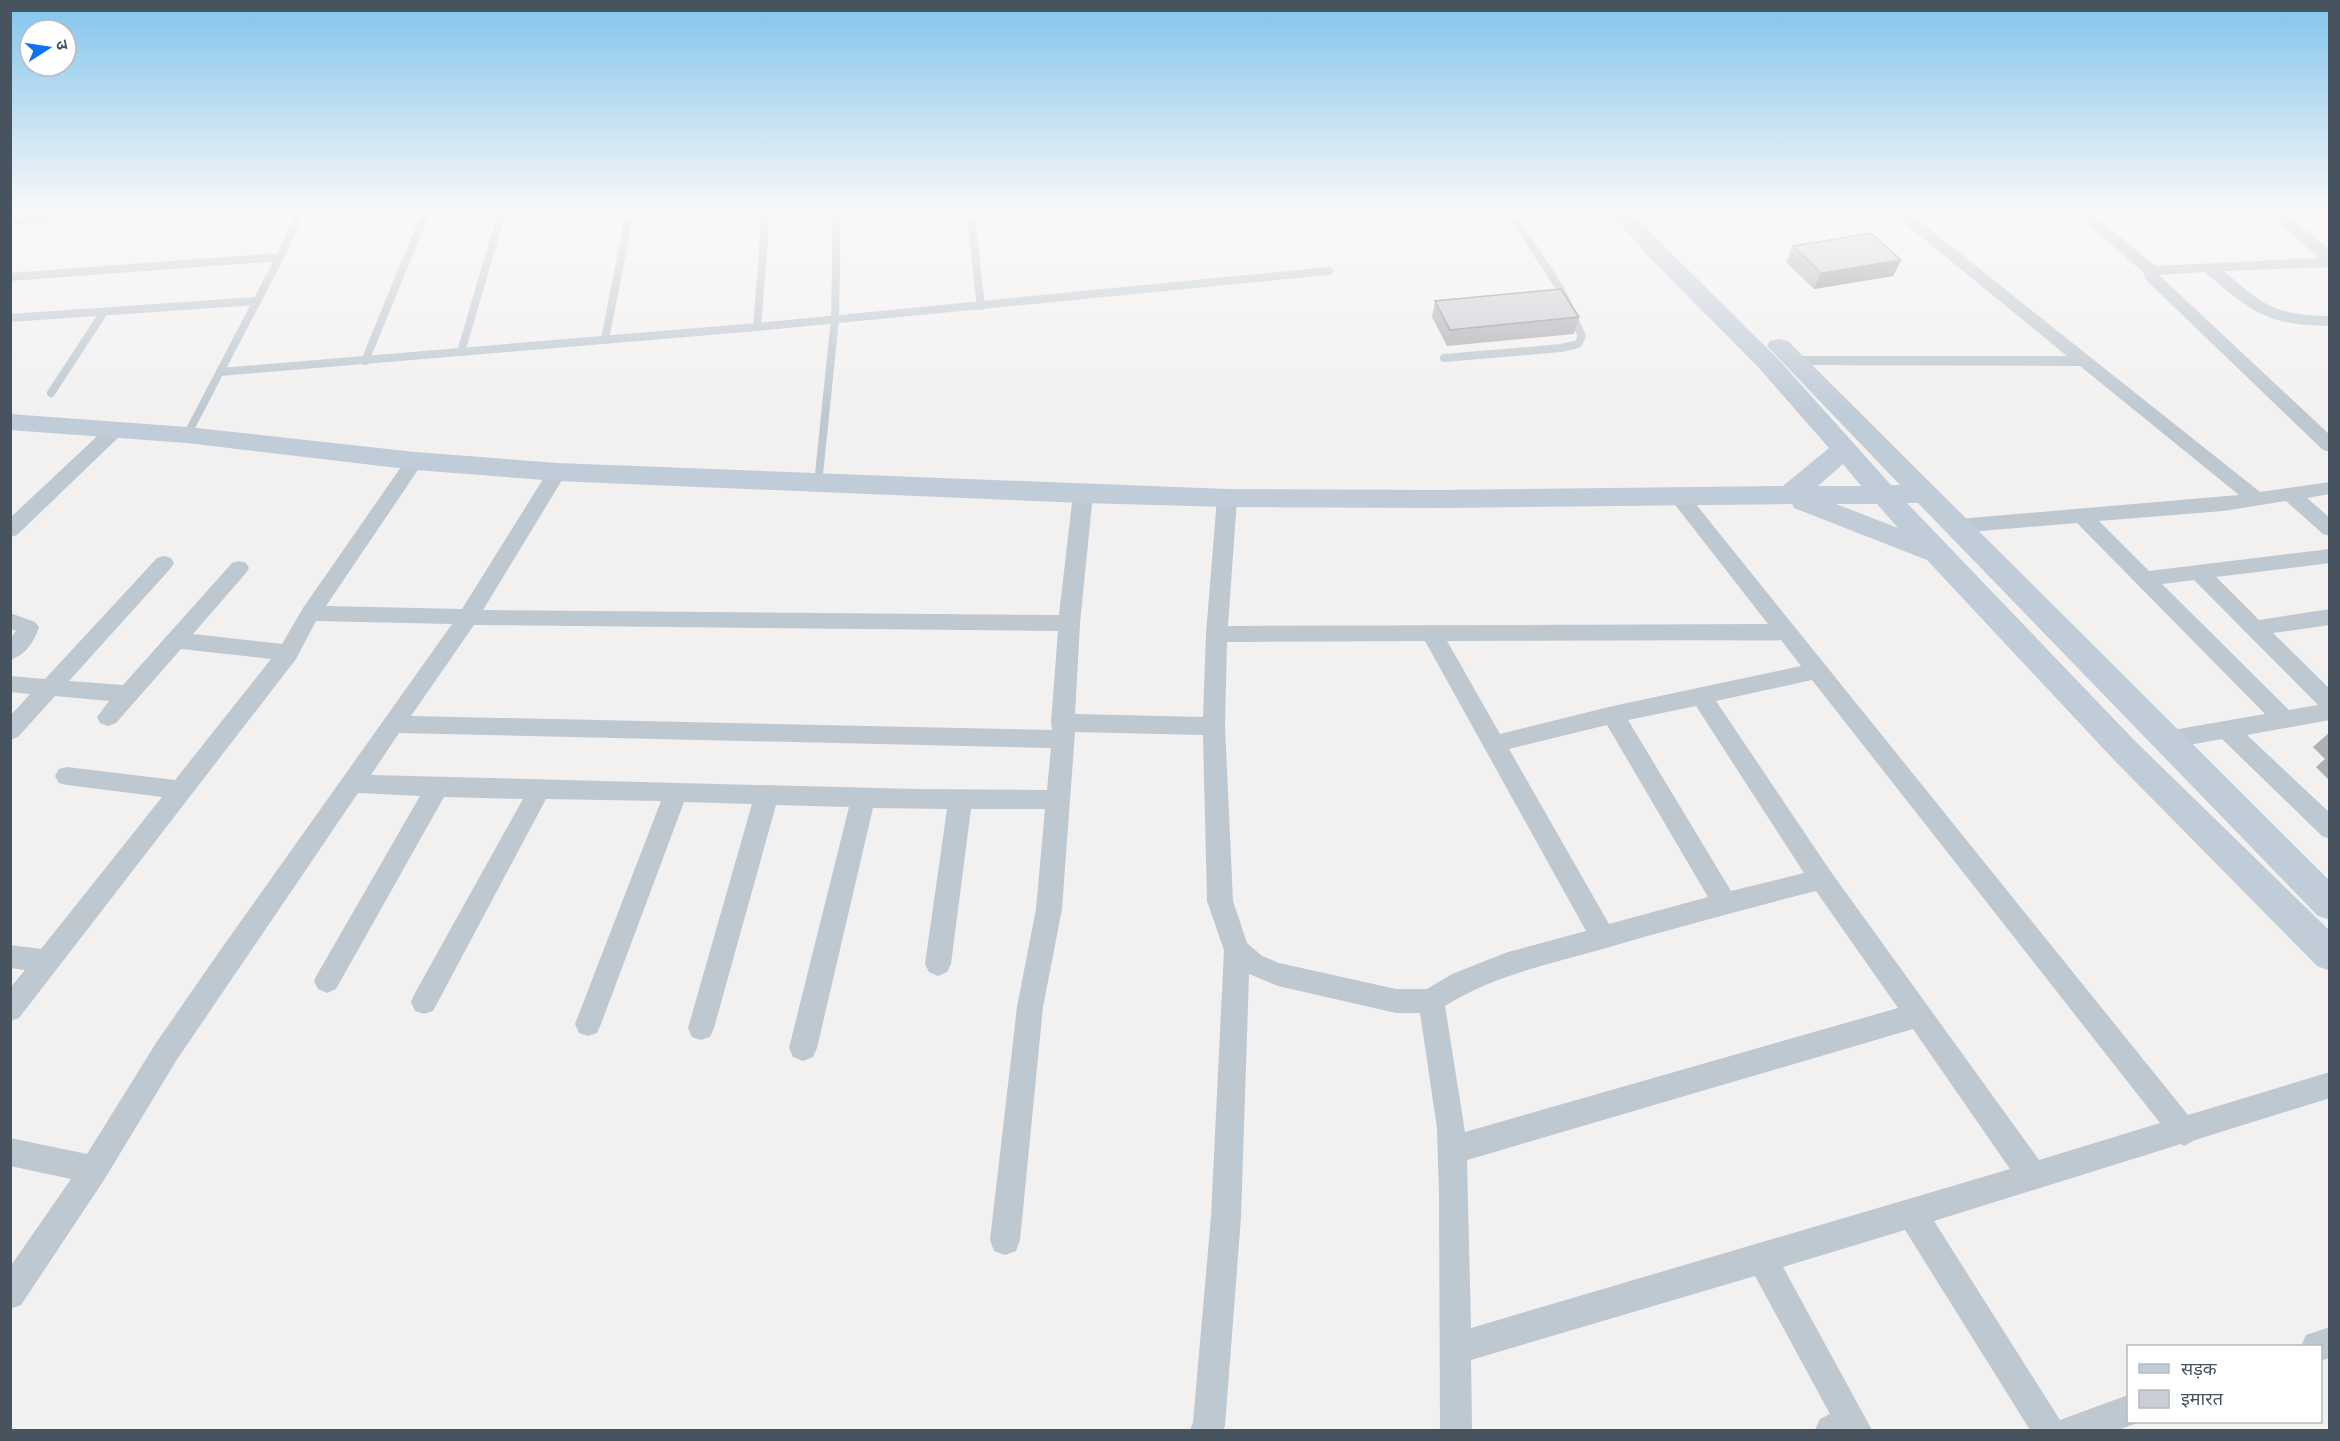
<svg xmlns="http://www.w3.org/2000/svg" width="2340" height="1441" viewBox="0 0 2340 1441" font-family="Barlow,'Noto Sans Devanagari',sans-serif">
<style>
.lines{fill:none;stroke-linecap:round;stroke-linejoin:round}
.lane{stroke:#bdc8d0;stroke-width:8}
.street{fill:#bdc8d0;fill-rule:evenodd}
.secondary{fill:#c0ccd8;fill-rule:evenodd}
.wall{fill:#aeb0b5}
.shaded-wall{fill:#8d9094}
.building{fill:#cacdd3;stroke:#8d9094;stroke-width:1.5}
</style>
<rect width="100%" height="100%" fill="#f3f0f0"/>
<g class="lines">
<g class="lane">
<polyline points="970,212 981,306"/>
<polyline points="10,221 150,212"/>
<polyline points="10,277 280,257"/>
<polyline points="10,318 257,301"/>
<polyline points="757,327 766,212"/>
<polyline points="605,339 630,212"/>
<polyline points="461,352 502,212"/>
<polyline points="1444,358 1561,348 1578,344 1582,336 1561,290 1510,212"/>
<polyline points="365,361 426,212"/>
<polyline points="220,372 757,327 1329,271"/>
<polyline points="51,393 104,312"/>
<polyline points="187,435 280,257 300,212"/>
<polyline points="818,484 835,319 837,212"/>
</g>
<g class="street">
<path d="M1891,212H1908L2260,492L2330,482V494L2307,498L2330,518V536L2323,534L2286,501L2223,511L2099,521L2149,571L2330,549V563L2216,577L2259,620L2330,609V625L2273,633L2330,689V720L2247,735L2330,813V839L2322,836L2222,739L2167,749L2159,746L2156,740L2159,734L2167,731L2265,714L2077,523L1958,533L1951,531L1948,526L1951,521L1958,519L2239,495L2080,366L1787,365L1784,361L1787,357L1793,356H2067ZM2194,580L2318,705L2289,710L2162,584Z"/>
<path d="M2074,212H2091L2155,266L2319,258L2267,212H2284L2330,250V267L2224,271C2263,305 2276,316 2330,316V326C2268,326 2250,311 2205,272L2159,275L2330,435V452L2323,450L2145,279L2144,273Z"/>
<polygon points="115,424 122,426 124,430 122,434 17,535 10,537 10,518 108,426"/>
<path d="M415,455L422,457L424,461L326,606L462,609L550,468L557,466L564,468L567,472L483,610L1059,615L1073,494L1076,489L1083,488L1090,489L1093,494L1080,623L1075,714L1203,717L1206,634L1217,498L1220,493L1227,492L1234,493L1237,498L1228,626L1768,624L1669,497L1672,492L1679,491L1686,492L2188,1115L2330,1072V1098L2195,1140L2184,1146L2181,1144L1934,1221L2060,1420L2128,1395V1422H2140L2118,1430H2030L1905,1230L1783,1267L1872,1430H1815L1820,1419L1830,1414L1755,1276L1471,1360L1472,1430H1440L1439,1194L1437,1128L1420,1013H1396L1278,986L1249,974L1241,1217L1225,1426L1223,1430H1190L1193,1422L1211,1217L1224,950L1207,901L1203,735L1075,732L1062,909L1043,1007L1020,1240L1016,1251L1005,1255L994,1251L990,1240L1017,1007L1036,909L1045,809H971L951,964L947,972L938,976L929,972L925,964L947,809L873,808L817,1048L813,1057L803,1061L793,1057L789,1048L849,807L776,805L714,1028L710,1037L701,1040L692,1037L688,1028L752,804L684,802L601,1024L597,1033L588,1036L579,1033L575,1024L661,801L546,799L433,1011L424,1014L415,1011L411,1002L415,993L523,799L444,797L336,989L327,993L318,989L314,981L318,973L420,796L358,793L176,1061L104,1180L21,1305L10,1309V1267L71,1179L10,1166V1138L87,1154L156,1043L219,952L452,624L316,621L296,659L19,1018L10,1021V988L25,970L10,968V945L41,949L162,797L67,785L59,783L55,776L59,769L67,767L175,780L271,659L181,649L116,723L108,726L100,723L97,717L109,701L55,696L18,737L10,740V716L30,694L10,692V676L45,679L157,558L164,556L171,558L174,563L171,568L69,681L123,685L232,563L239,561L246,563L249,568L246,573L193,634L282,644L303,608L408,457ZM474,625L1058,631L1051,723L1052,730L411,716ZM1781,640L1801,666L1613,706L1500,734L1447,641ZM1425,641L1586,931L1508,952L1452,974L1427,989H1396L1279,963L1262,956L1247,943L1233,901L1225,726L1227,642ZM1812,680L2160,1123L2039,1160L1831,872L1716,701ZM1696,706L1804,873L1731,891L1628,720ZM1607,725L1708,897L1609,924L1509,749ZM399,733L1051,748L1047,790L914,789L371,775ZM1816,891L1898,1008L1465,1132L1445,1006C1492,976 1546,965 1599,950C1671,929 1744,909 1816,891ZM1913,1029L2010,1169L1471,1328L1467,1160Z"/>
<path d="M10,613L35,622L39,627C34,642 26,655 10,660V639L16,631L10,629Z"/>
<polygon points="2330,1327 2330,1358 2320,1361 2320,1346 2301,1346 2306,1335"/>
</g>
<path class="secondary" d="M1610,212H1633L1666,248L1777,358L1891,485H1900L1767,346L1770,341L1779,339L1788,341L2330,881V920L2318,916L1918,503H1907L2136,742L2330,931V971L2317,966L2114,760L1927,560L1794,508L1792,504L1440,508L1227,507L1083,503L557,481L415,470L187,443L10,430V414L187,427L415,452L557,463L1227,489L1440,490L1783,486L1829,448L1759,368L1650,258ZM1843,464L1861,486H1818ZM1836,504H1877L1898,528Z"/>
</g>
<g class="wall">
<polygon points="1793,246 1901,260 1893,276 1814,289 1786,262"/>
<polygon points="1435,301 1579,317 1574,334 1447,346 1432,317"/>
<polygon points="2330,732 2330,781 2316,767 2325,759 2313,747"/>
</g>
<polygon class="shaded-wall" points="1901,260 1893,276 1814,289 1821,273"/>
<g class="building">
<polygon points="1871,233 1901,260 1821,273 1793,246"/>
<polygon points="1561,289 1579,317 1450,330 1435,301"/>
</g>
<linearGradient id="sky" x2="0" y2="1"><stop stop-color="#81c4ec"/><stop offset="0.51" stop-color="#faf8f8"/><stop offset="1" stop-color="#faf8f8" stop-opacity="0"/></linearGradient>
<rect width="2340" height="414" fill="url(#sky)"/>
<rect width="2340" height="1441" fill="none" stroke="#47545f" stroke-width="24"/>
<rect x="2127" y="1345" width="195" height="78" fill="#ffffff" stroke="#b5bbbf" stroke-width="1.5"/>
<rect x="2139" y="1364" width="30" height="9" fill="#c0ccd8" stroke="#b5bbbf" stroke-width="1.5"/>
<text x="2181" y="1375" font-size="18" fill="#47545f">सड़क</text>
<rect x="2139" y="1390" width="30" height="18" fill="#cacdd3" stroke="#b5bbbf" stroke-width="1.5"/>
<text x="2181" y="1405" font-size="18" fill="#47545f">इमारत</text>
<g transform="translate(48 48) rotate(78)"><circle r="28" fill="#ffffff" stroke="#b5bbbf" stroke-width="1.5"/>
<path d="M0-4.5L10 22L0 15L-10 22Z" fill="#0d71f0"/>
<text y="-9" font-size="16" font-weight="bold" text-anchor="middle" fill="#47545f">उ</text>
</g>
</svg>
